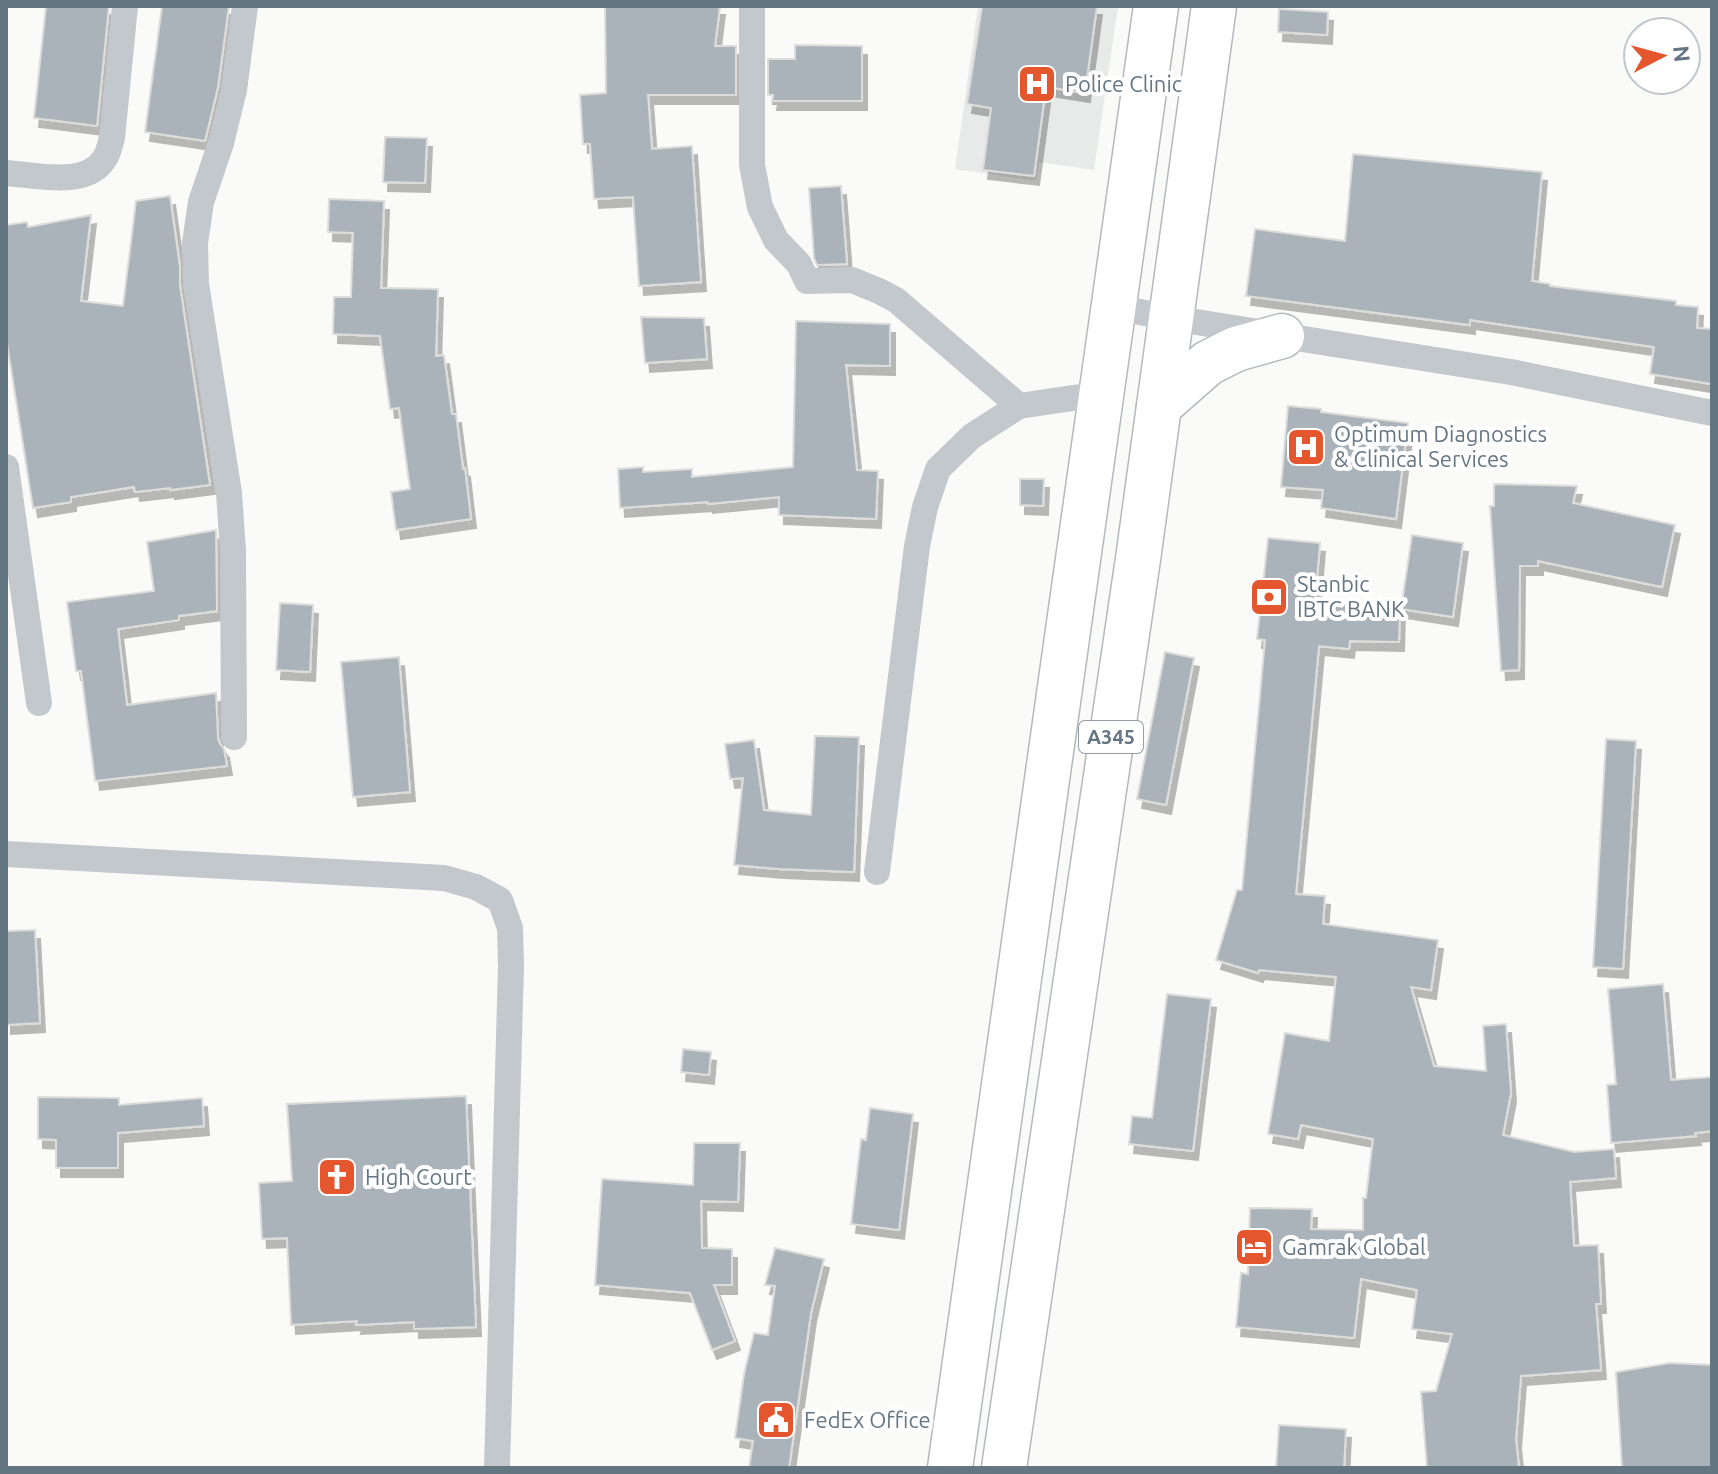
<svg xmlns="http://www.w3.org/2000/svg" width="1718" height="1474" viewBox="0 0 1718 1474" font-family="Ubuntu,sans-serif">
<style>
.built{fill:#e8e9e9}
.building{fill:#aab3b9;stroke:#dcdcda;stroke-width:2;filter:url(#shadow)}
.lines{fill:none;stroke-linecap:round;stroke-linejoin:round}
.highway-casing{stroke:#b4b9bd;stroke-width:47}
.street{stroke:#c3c8cc;stroke-width:26}
.highway{stroke:#fff;stroke-width:44}
.labels{text-anchor:middle;stroke-width:8;stroke-linejoin:round;paint-order:stroke}
.shield{fill:#fff;stroke:#939fa8;stroke-width:2}
.shield-label{font-size:20px;font-weight:bold;fill:#657683}
.poi-label{font-size:22px;fill:#657683;stroke:#fff;text-anchor:start}
</style>
<defs>
<filter id="shadow"><feDropShadow dx="5" dy="9" stdDeviation="0" flood-color="#0004"/></filter>
</defs>
<rect width="100%" height="100%" fill="#fafaf8"/>
<polygon class="built" points="978,6 1118,6 1094,170 1039,162 1036,181 955,169"/>
<g class="building">
<polygon points="46,6 109,6 97,126 34,118"/>
<polygon points="162,6 229,6 218,87 205,141 145,132"/>
<polygon points="605,6 720,6 715,46 736,46 736,95 648,95 652,149 692,146 701,282 639,286 633,197 594,199 590,144 583,144 580,95 606,93"/>
<polygon points="982,6 1097,6 1085,93 1046,87 1034,176 983,170 991,108 967,104"/>
<polygon points="1279,9 1328,12 1327,35 1278,32"/>
<polygon points="795,45 862,46 862,101 772,101 773,95 768,95 768,59 795,59"/>
<polygon points="385,137 427,138 425,183 383,182"/>
<polygon points="1353,154 1542,172 1532,281 1550,284 1550,286 1676,301 1676,305 1698,307 1697,328 1712,329 1712,384 1650,374 1654,347 1470,320 1470,325 1246,296 1255,229 1345,241"/>
<polygon points="841,186 847,264 817,265 814,258 809,188"/>
<polygon points="170,196 180,267 180,286 210,485 170,490 170,488 135,492 134,487 71,497 71,502 33,508 6,337 6,225 27,222 28,227 91,215 81,301 123,306 136,201"/>
<polygon points="329,199 384,201 381,288 438,289 436,356 444,355 452,414 456,414 463,469 465,468 471,519 396,530 391,492 410,489 399,408 390,409 380,336 333,334 334,297 351,297 353,233 328,232"/>
<polygon points="641,317 704,318 707,359 645,363"/>
<polygon points="796,321 890,324 890,366 846,365 857,470 878,471 876,519 779,515 779,497 708,504 708,502 620,508 618,469 643,467 643,472 692,469 692,477 793,467"/>
<polygon points="1288,406 1321,409 1321,412 1408,423 1396,519 1321,508 1323,490 1281,487"/>
<polygon points="1020,479 1044,479 1043,506 1020,505"/>
<polygon points="1494,484 1577,486 1573,503 1675,525 1662,587 1538,561 1538,566 1520,566 1519,670 1501,671 1490,506 1494,506"/>
<polygon points="216,530 217,611 179,616 179,620 118,629 127,705 216,693 218,738 220,744 224,749 227,766 95,781 81,671 76,671 67,602 154,591 147,542"/>
<polygon points="1412,535 1463,543 1453,617 1401,609"/>
<polygon points="1268,538 1320,543 1315,601 1400,603 1399,642 1350,641 1349,649 1319,646 1296,894 1325,896 1323,924 1438,940 1431,990 1411,987 1434,1066 1486,1071 1483,1026 1506,1024 1511,1093 1503,1135 1574,1152 1614,1149 1616,1178 1570,1182 1574,1246 1598,1245 1601,1304 1596,1304 1601,1370 1521,1376 1516,1439 1519,1468 1427,1468 1421,1392 1436,1391 1452,1334 1412,1329 1417,1290 1361,1279 1354,1338 1236,1327 1241,1273 1248,1274 1250,1208 1312,1209 1311,1229 1363,1230 1363,1198 1366,1198 1373,1139 1301,1125 1298,1139 1268,1134 1285,1033 1329,1041 1336,977 1259,970 1258,973 1216,960 1237,890 1242,890 1265,640 1257,639"/>
<polygon points="280,603 313,605 310,672 276,670"/>
<polygon points="1165,652 1194,658 1166,805 1137,799"/>
<polygon points="399,657 410,792 353,797 341,662"/>
<polygon points="815,736 859,737 854,872 778,869 734,865 743,778 730,779 725,744 754,740 764,810 811,815"/>
<polygon points="1606,739 1636,741 1623,969 1593,967"/>
<polygon points="35,930 40,1023 6,1025 6,931"/>
<polygon points="1663,984 1671,1080 1712,1077 1712,1131 1695,1133 1696,1136 1611,1143 1607,1085 1616,1084 1608,989"/>
<polygon points="1167,994 1211,999 1193,1151 1129,1144 1132,1116 1152,1118"/>
<polygon points="683,1049 711,1052 709,1075 681,1072"/>
<polygon points="466,1096 476,1327 414,1329 414,1322 356,1325 357,1321 291,1325 287,1238 262,1239 259,1183 292,1181 287,1104"/>
<polygon points="38,1097 119,1098 119,1105 202,1098 204,1126 118,1133 118,1168 56,1168 56,1140 38,1139"/>
<polygon points="870,1108 913,1114 899,1230 851,1224 861,1139 866,1140"/>
<polygon points="694,1143 740,1143 738,1202 701,1201 702,1248 732,1249 732,1285 714,1285 735,1341 712,1350 690,1293 595,1285 602,1179 693,1185"/>
<polygon points="775,1248 824,1259 811,1313 789,1468 749,1468 753,1441 735,1438 744,1374 754,1333 768,1335 775,1286 765,1285"/>
<polygon points="1670,1363 1712,1365 1712,1468 1622,1468 1616,1372"/>
<polygon points="1279,1425 1346,1429 1344,1468 1276,1468"/>
</g>
<g class="lines">
<g class="highway-casing">
<g id="highway">
<polyline points="1159,406 1208,363 1236,349 1282,336"/>
<polyline points="950,1468 1156,6"/>
<polyline points="1004,1468 1138,559 1214,6"/>
</g>
</g>
<g class="street">
<polyline points="752,6 752,165 760,207 776,240 799,264 807,281 852,280 879,291 896,300 1019,406"/>
<path d="M6,173C37,175 89,189 106,156C109,151 110,144 112,138L125,6"/>
<polyline points="1114,307 1171,318 1511,372 1712,413"/>
<polyline points="6,467 39,703"/>
<polyline points="234,737 233,551 229,493 196,284 195,243 201,202 221,143 234,90 245,6"/>
<polyline points="6,854 444,878 476,887 500,900 510,928 511,966 497,1468"/>
<polyline points="877,872 917,546 925,507 938,469 972,436 1019,406 1100,394"/>
</g>
<use href="#highway" class="highway"/>
</g>
<defs>
<g id="hospital-square" transform="scale(2)"><rect x="-9" y="-9" width="18" height="18" rx="4" fill="#e4572e" stroke="#fff"/><path d="M-5-5h3v3.5h4V-5h3V5h-3V1.5h-4V5h-3Z" fill="#fff"/></g>
<g id="bank-square" transform="scale(2)"><rect x="-9" y="-9" width="18" height="18" rx="4" fill="#e4572e" stroke="#fff"/><path d="M-6-4H6V4H-6ZM0-2.3a2.3 2.3 0 1 0 0 4.6a2.3 2.3 0 1 0 0-4.6Z" fill="#fff"/></g>
<g id="church-square" transform="scale(2)"><rect x="-9" y="-9" width="18" height="18" rx="4" fill="#e4572e" stroke="#fff"/><path d="M-1.2-6h2.4v3.5h3.3v2.4h-3.3V6h-2.4V-.1h-3.3v-2.4h3.3Z" fill="#fff"/></g>
<g id="hotel-square" transform="scale(2)"><rect x="-9" y="-9" width="18" height="18" rx="4" fill="#e4572e" stroke="#fff"/><path d="M-6-4.5h1.5V1H6V5H4.5V3h-9V5H-6ZM-4 0a1.8 1.8 0 1 1 3.6 0ZM.5 0V-2.5h3Q6-2.5 6 0Z" fill="#fff"/></g>
<g id="civic-square" transform="scale(2)"><rect x="-9" y="-9" width="18" height="18" rx="4" fill="#e4572e" stroke="#fff"/><path d="M-.6-6.5H3V-4.5H.6V-3L4-1V1h2V6H-6V1h2V-1L-.6-3ZM-1.2 2.5V6h2.4V2.5Z" fill="#fff"/></g>
</defs>
<g fill-rule="evenodd">
<use href="#hospital-square" x="1037" y="84"/>
<use href="#hospital-square" x="1306" y="447"/>
<use href="#bank-square" x="1269" y="597"/>
<use href="#church-square" x="337" y="1177"/>
<use href="#hotel-square" x="1254" y="1247"/>
<use href="#civic-square" x="776" y="1420"/>
</g>
<g class="labels">
<rect class="shield" x="1079" y="721" width="64" height="32" rx="6"/>
<g class="shield-label">
<text x="1111" y="744">A345</text>
</g>
<g class="poi-label">
<text x="1065" y="92">Police Clinic</text>
<text x="1334" y="442">Optimum Diagnostics<tspan x="1334" dy="25">&amp; Clinical Services</tspan></text>
<text x="1297" y="592">Stanbic<tspan x="1297" dy="25">IBTC BANK</tspan></text>
<text x="365" y="1185">High Court</text>
<text x="1282" y="1255">Gamrak Global</text>
<text x="804" y="1428">FedEx Office</text>
</g>
</g>
<rect width="1718" height="1474" fill="none" stroke="#657683" stroke-width="16"/>
<g transform="translate(1662 56) rotate(84)"><circle r="38" fill="#ffffff" stroke="#c1c8cd" stroke-width="2"/>
<path d="M0-6L14 30L0 20L-14 30Z" fill="#e4572e"/>
<text y="-12" font-size="22" font-weight="bold" text-anchor="middle" fill="#657683">N</text>
</g>
</svg>
